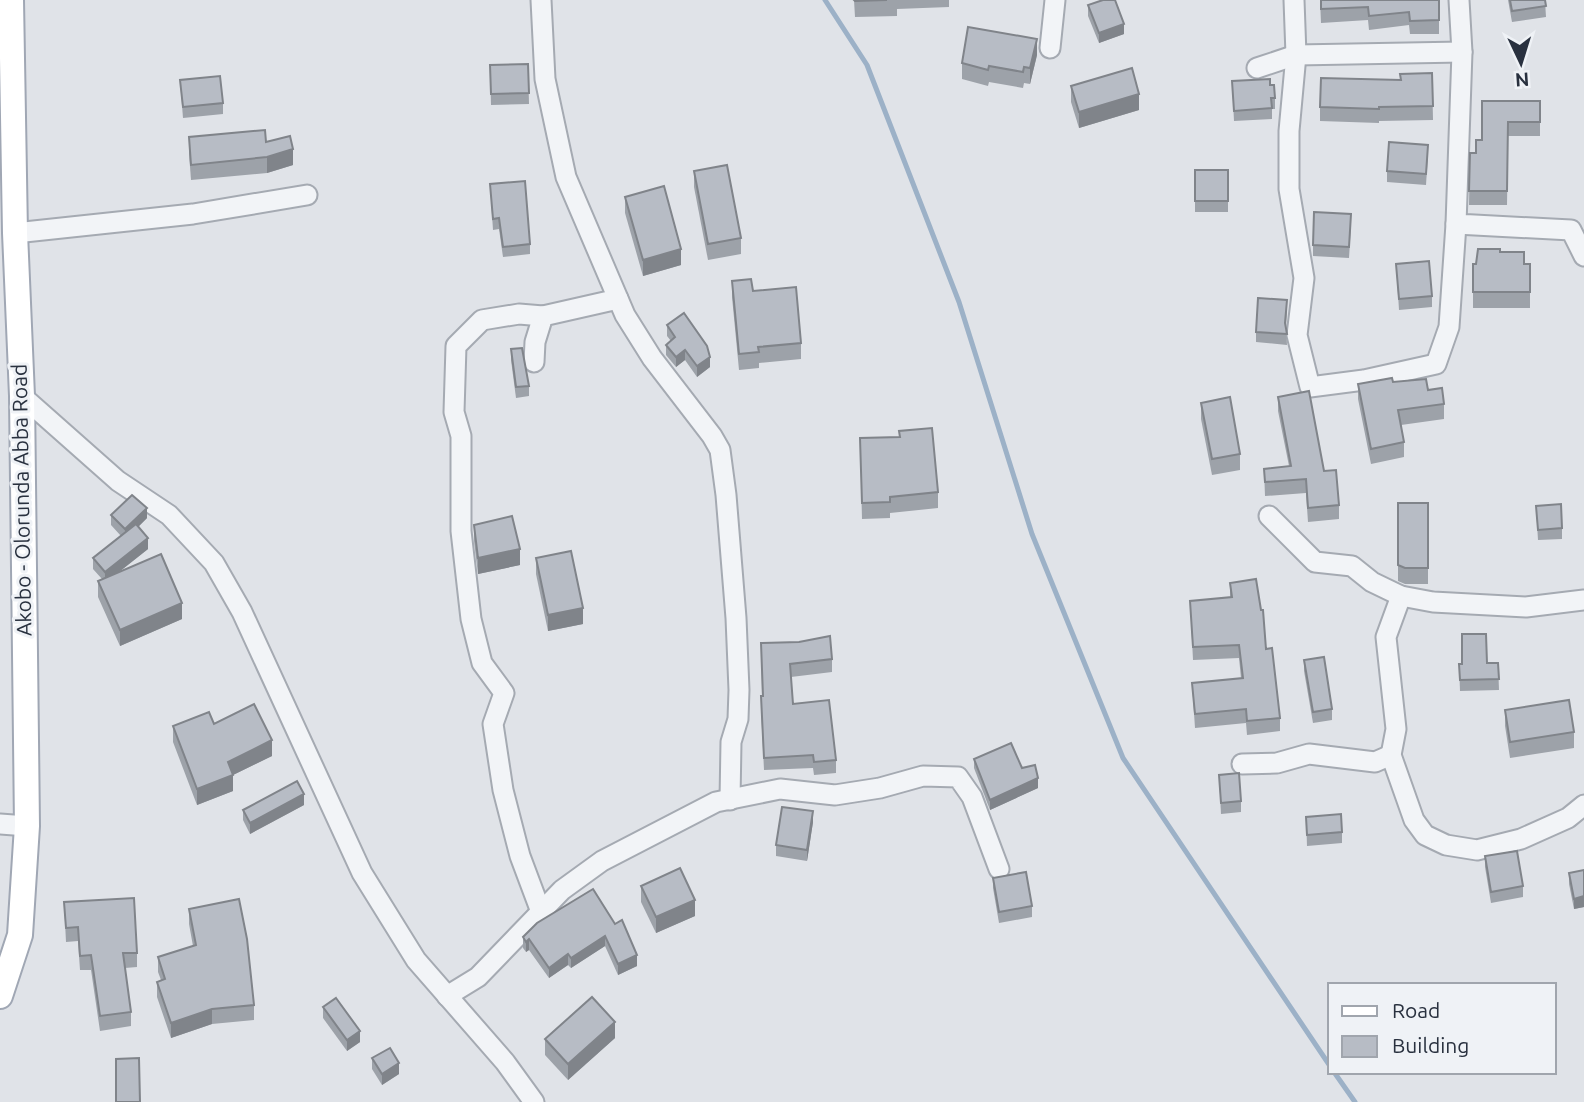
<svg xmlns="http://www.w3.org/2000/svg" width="1584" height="1102" viewBox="0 0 1584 1102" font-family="Ubuntu,sans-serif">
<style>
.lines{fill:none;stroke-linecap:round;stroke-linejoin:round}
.stream{stroke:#9cb1c7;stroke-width:5}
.minor-casing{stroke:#a5aab2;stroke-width:23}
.major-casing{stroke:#a0a7b4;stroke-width:28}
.minor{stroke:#f2f4f7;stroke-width:19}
.major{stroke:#fff;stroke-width:24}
.wall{fill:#9da2a9}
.shaded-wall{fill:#80848a}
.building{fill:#b7bcc5;stroke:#80848a;stroke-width:2}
.labels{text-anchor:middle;stroke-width:6;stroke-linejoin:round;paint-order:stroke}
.street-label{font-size:21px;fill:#29313f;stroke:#eff2f6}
</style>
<rect width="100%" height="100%" fill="#e0e3e8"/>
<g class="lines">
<g class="stream">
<polyline points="825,0 867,65 959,302 1032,534 1123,758 1330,1066"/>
<polyline points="1334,1072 1355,1102"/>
</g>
<g class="minor-casing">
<g id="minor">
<polyline points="541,0 545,79 566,177 625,315 652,358 712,436 720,450 726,495 736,618 739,690 738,719 731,742 730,800"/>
<polyline points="1294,0 1296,55 1289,131 1289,189 1304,278 1297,335 1310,387 1364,380 1436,364 1449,327 1456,224"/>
<polyline points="1459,0 1462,52 1456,224 1571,230 1584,256"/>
<polyline points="1050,48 1055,0"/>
<polyline points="1257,68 1296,55 1462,52"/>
<polyline points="15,233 193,214 307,195"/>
<polyline points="534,362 535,342 543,316 618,299"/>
<polyline points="22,396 118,481 169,515 214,563 242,612 362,873 416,960 505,1062 534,1102"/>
<polyline points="1269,516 1315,562 1352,566 1372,582 1401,596 1433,602 1526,607 1584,600"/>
<polyline points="1401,596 1386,637 1396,729 1391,755 1414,820 1425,835 1446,845 1477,850 1521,839 1568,818 1584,805"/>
<polyline points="1242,764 1277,763 1309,754 1375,762 1391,755"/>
<polyline points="0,824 27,826"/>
<polyline points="541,912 520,856 503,790 493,724 504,693 482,663 471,619 461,531 461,436 454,412 456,346 482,320 519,314 543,316"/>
<polyline points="447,996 478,977 562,890 602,861 716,802 780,789 835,795 880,788 923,776 958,777 972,797 999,869"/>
</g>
</g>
<g class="major-casing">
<polyline id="major" points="0,996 20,935 27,826 22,396 15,233 11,0"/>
</g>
<use href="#minor" class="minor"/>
<use href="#major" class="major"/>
</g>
<g class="wall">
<polygon points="854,0 949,0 949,7 897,9 897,16 855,17"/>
<polygon points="1320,0 1439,0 1439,34 1410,34 1409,25 1369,30 1368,20 1321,23"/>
<polygon points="1508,0 1545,0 1546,17 1512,22"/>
<polygon points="1088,5 1124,34 1099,43 1088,16"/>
<polygon points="1037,55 1030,84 1024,83 1023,88 989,82 988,86 962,79 962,63"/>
<polygon points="528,64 529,104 491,105 490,65"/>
<polygon points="1432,73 1433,120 1379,121 1379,123 1320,121 1320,107 1401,80"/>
<polygon points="180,80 223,103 223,114 183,118"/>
<polygon points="1232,81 1275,98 1275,109 1272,109 1272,119 1234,121"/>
<polygon points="1071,86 1139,110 1079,128 1071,102"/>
<polygon points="1540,101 1540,136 1508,136 1507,205 1469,205 1470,153 1476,153 1482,140"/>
<polygon points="189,137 266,142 293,165 267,173 191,180 189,153"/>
<polygon points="1428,155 1426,185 1387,182 1387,171"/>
<rect x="1195" y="170" width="33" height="42"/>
<polygon points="694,171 741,238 741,254 708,260 694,187"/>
<polygon points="490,184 530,244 530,254 503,257 499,229 493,230"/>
<polygon points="625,197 681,265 643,276 625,213"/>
<polygon points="1351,225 1349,258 1313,256 1313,245"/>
<polygon points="1500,252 1524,264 1530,264 1530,308 1473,308 1473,264 1476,264"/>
<polygon points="1396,264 1432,296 1432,307 1399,310"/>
<polygon points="732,281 753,291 801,343 801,359 759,363 759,368 739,370 732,297"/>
<polygon points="1287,311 1286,327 1287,345 1256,342 1256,332"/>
<polygon points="667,325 710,367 697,377 685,360 676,367 666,355 666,345 671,341 667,336"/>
<polygon points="511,349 529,386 529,396 516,398 511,360"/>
<polygon points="1393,382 1428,390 1444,404 1444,419 1401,425 1404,442 1404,457 1371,464 1358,399 1358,384"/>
<polygon points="1278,397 1324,471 1339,505 1339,519 1308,522 1306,493 1265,496 1264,469 1289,466 1278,411"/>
<polygon points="1201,403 1240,454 1240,470 1212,475 1201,419"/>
<polygon points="899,431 938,492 938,508 890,513 890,518 862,519 860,438 899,437"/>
<polygon points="1398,503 1428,503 1428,584 1405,584 1398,581"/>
<polygon points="1536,506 1562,528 1562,539 1538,540"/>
<polygon points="111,515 147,518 138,527 148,549 119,572 182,619 120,646 98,597 98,581 102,579 93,569 93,558 121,536 111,525"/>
<polygon points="474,525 520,565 478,574 474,541"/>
<polygon points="536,558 583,624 548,631 536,574"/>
<polygon points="1230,583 1266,649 1280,718 1280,731 1247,735 1246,723 1195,728 1192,683 1241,678 1239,658 1193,660 1190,601 1230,597"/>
<polygon points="761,643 832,659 832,672 791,677 793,704 836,760 836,773 814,775 813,768 764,770 761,709 761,696 762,696"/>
<polygon points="1304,660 1332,709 1332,720 1313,723 1304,671"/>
<polygon points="1498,663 1499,690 1460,691 1459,664"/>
<polygon points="1505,710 1574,732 1574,748 1510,758 1505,726"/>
<polygon points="214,724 272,756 233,775 233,791 197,805 173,742 173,726"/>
<polygon points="974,759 1022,768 1038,788 990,810 974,768"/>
<polygon points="1219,775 1241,801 1241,812 1221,814"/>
<polygon points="304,805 250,834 243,820 243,810"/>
<polygon points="1306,817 1342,832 1342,843 1307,846"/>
<polygon points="813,822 807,861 776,856 776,845"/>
<polygon points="1485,856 1523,886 1523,897 1491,903 1485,867"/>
<polygon points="1584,870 1584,907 1574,909 1569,884 1569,873"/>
<polygon points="993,878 1032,906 1032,917 999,923 993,888"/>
<polygon points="641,886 695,916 656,933 641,902"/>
<polygon points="593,889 637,966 618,975 605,946 571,968 568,965 549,978 529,950 526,952 523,948 523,937"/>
<polygon points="64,902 137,953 137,967 125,968 131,1012 131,1026 100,1031 91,970 80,970 78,941 66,942"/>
<polygon points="189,909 254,1005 254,1020 212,1024 171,1038 157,997 157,982 161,980 158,972 158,957 193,946 189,924"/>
<polygon points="323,1007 360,1042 347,1051 323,1018"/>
<polygon points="615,1038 568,1080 545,1055 545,1039"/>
<polygon points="372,1058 399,1074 382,1085 372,1069"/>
</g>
<g class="shaded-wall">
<polygon points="1124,24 1124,34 1099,43 1099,33"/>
<polygon points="1037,39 1037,55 1030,84 1030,68"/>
<polygon points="1139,94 1139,110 1079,128 1079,112"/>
<polygon points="293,149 293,165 267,173 267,157"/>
<polygon points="681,249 681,265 643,276 643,260"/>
<polygon points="685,350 685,360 676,367 676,357"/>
<polygon points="710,357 710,367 697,377 697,366"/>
<polygon points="147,508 147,518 125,540 125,529"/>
<polygon points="148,538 148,549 105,583 105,572"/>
<polygon points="520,549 520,565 478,574 478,558"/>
<polygon points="182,603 182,619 120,646 120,630"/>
<polygon points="583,608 583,624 548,631 548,615"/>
<polygon points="272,740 272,756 233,775 233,791 197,805 197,789 228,762"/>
<polygon points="1038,778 1038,788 990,810 990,800"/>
<polygon points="304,794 304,805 250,834 250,823"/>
<polygon points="813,811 813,822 807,861 807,850"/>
<polygon points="1584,896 1584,907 1574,909 1574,899"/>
<polygon points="695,900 695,916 656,933 656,917"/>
<polygon points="605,936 605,946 571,968 571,958"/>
<polygon points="529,939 529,950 526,952 526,942"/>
<polygon points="568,954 568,965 549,978 549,968"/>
<polygon points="637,955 637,966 618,975 618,964"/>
<polygon points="212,1009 212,1024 171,1038 171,1023"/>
<polygon points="615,1022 615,1038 568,1080 568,1064"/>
<polygon points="360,1031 360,1042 347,1051 347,1040"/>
<polygon points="399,1063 399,1074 382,1085 382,1074"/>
</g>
<g class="building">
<polygon points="854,0 887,0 855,1"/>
<polygon points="1103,0 1115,0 1124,24 1099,33 1088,5"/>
<polygon points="1321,0 1439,0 1439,20 1410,21 1409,12 1369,16 1368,7 1321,9"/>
<polygon points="1510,0 1545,0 1546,6 1512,11"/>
<polygon points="968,27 1037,39 1030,68 1024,67 1023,72 989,66 988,70 962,63"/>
<polygon points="528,64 529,93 491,94 490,65"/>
<polygon points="1132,68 1139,94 1079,112 1071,86"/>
<polygon points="1432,73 1433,106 1379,107 1379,109 1320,107 1321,78 1401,80 1400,74"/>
<polygon points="220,76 223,103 183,107 180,80"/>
<polygon points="1270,79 1270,85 1274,85 1275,98 1271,98 1272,108 1234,111 1232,81"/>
<polygon points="1482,101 1540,101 1540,122 1508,122 1507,191 1469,191 1470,153 1476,153 1476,140 1482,140"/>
<polygon points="265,130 266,142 290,136 293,149 267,157 191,165 189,137"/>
<polygon points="1389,142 1428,145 1426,174 1387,171"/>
<polygon points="727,165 741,238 708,244 694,171"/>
<rect x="1195" y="170" width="33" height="31"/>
<polygon points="525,181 530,244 503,247 499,218 493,219 490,184"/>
<polygon points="664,186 681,249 643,260 625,197"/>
<polygon points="1314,212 1351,214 1349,247 1313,245"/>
<polygon points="1478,249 1500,249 1500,252 1524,252 1524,264 1530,264 1530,292 1473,292 1473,264 1476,264"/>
<polygon points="1429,261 1432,296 1399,299 1396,264"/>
<polygon points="751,279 753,291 796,287 801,343 758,347 759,352 739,354 732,281"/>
<polygon points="1258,298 1287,300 1285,323 1287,334 1256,332"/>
<polygon points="684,313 707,346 710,357 697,366 685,350 676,357 666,345 675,337 667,325"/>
<polygon points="522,348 529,386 516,387 511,349"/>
<polygon points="1392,378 1393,382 1426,379 1428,390 1442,388 1444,404 1398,410 1404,442 1371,449 1358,384"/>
<polygon points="1309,391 1324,471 1336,470 1339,505 1308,508 1306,479 1265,482 1264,469 1291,466 1278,397"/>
<polygon points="1230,397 1240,454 1212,459 1201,403"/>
<polygon points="932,428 938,492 890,497 890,502 862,503 860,438 900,437 899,431"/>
<polygon points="132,495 147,508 125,529 111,515"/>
<polygon points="1398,503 1428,503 1428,568 1405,568 1398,565"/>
<polygon points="1561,504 1562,528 1538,530 1536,506"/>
<polygon points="512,516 520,549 478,558 474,525"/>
<polygon points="136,524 148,538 105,572 93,558"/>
<polygon points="571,551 583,608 548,615 536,558"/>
<polygon points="161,554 182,603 120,630 98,581"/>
<polygon points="1256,579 1261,610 1263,610 1266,649 1272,648 1280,718 1247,721 1246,709 1195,714 1192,683 1243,678 1239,645 1193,647 1190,601 1232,597 1230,583"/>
<polygon points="1462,634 1486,634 1487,663 1498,663 1499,679 1460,680 1459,664 1462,664"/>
<polygon points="830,636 832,659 790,664 793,704 829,700 836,760 814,762 813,755 764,758 761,696 763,696 761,643 799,642"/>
<polygon points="1324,657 1332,709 1313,712 1304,660"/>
<polygon points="1569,700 1574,732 1510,742 1505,710"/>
<polygon points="254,704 272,740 228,762 233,775 197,789 173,726 209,712 214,724"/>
<polygon points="1011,743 1022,768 1035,765 1038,778 990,800 974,759"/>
<polygon points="1239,773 1241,801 1221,803 1219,775"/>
<polygon points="297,781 304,794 250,823 243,810"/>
<polygon points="782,807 813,811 807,850 776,845"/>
<polygon points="1341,814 1342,832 1307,835 1306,817"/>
<polygon points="1517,851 1523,886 1491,892 1485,856"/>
<polygon points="680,868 695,900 656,917 641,886"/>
<polygon points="1584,870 1584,896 1574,899 1569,873"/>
<polygon points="1026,872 1032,906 999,912 993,878"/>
<polygon points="593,889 615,924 622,920 637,955 618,964 605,936 571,958 568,954 549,968 529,939 526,942 523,937 537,923"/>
<polygon points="134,898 137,953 123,953 131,1012 100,1016 91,955 80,956 78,927 66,928 64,902"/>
<polygon points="239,899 247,939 254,1005 212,1009 171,1023 157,982 165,979 158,957 196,945 189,909"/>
<polygon points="592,997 615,1022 568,1064 545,1039"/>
<polygon points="336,998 360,1031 347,1040 323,1007"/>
<polygon points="390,1048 399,1063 382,1074 372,1058"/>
<polygon points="139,1058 140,1102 116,1102 116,1059"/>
</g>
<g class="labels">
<g class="street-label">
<text transform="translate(22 500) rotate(-91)" y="7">Akobo - Olorunda Abba Road</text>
</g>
</g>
<rect x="1328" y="983" width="228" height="91" fill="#eff2f6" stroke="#a0a5ad" stroke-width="2"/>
<rect x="1342" y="1006" width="35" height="10" fill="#ffffff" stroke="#a0a5ad" stroke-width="2"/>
<text x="1392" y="1018" font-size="21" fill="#29313f">Road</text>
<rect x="1342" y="1036" width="35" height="21" fill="#b7bcc5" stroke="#a0a5ad" stroke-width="2"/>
<text x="1392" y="1053" font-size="21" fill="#29313f">Building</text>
<g transform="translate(1521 63) rotate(176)" stroke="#eff2f6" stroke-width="5" paint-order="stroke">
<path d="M0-5L12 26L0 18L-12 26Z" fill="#29313f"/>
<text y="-10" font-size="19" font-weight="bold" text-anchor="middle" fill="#29313f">N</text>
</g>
</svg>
